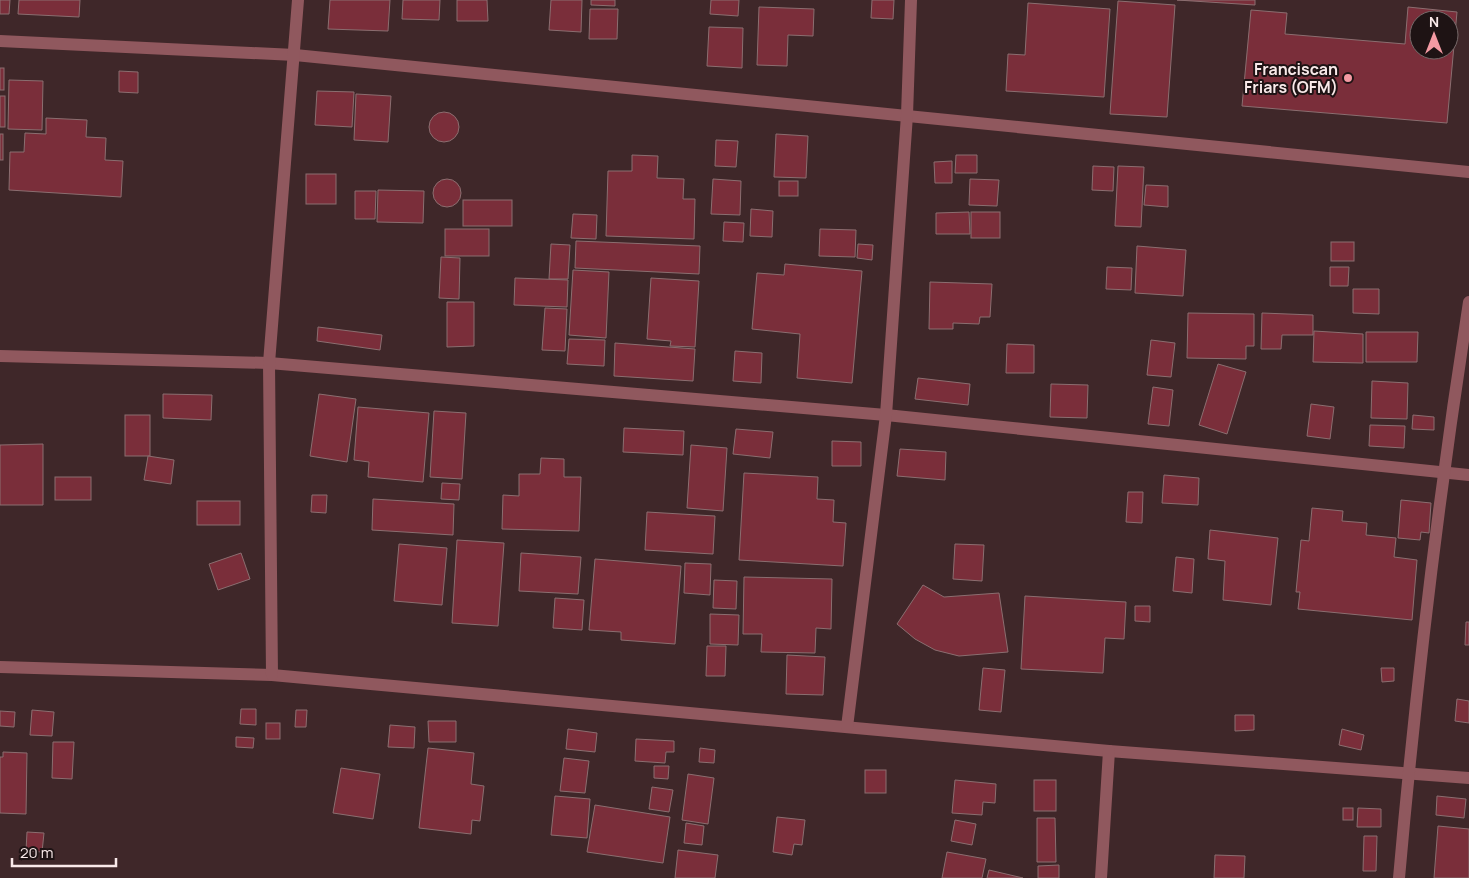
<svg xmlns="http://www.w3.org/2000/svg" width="1469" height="878" viewBox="0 0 1469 878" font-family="Manrope,sans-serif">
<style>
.building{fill:#7a2e3a;stroke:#8b6e70;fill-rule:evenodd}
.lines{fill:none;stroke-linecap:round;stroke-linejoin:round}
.minor{stroke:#90585e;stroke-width:12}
.poi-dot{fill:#f49aa3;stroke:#1e1314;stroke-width:2}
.labels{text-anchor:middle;stroke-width:4;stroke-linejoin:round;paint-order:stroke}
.poi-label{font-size:16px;font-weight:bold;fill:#f9e9e9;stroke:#1e1314;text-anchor:end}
</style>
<rect width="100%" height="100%" fill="#3f2729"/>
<g class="building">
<polygon points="0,0 10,0 9,14 0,14"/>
<polygon points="19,0 80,0 79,17 18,14"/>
<polygon points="330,0 390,0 388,31 328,29"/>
<polygon points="403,0 440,0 439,20 402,19"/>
<polygon points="457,0 487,0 488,21 457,21"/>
<polygon points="551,0 582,0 581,32 549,30"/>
<polygon points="591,0 615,0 615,6 591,5"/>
<polygon points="711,0 739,0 738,16 710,14"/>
<polygon points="872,0 894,0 893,19 871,18"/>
<polygon points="1177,0 1255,0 1255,5"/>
<polygon points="1118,1 1175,5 1167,117 1110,114"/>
<polygon points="1028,3 1110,9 1104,97 1006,91 1008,54 1025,55"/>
<polygon points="759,7 814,9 813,36 788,35 787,66 757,65"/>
<path d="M1408,7L1457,12L1447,123L1242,106L1251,10L1287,13L1285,34L1405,44ZM1419,20H1449V50H1419Z"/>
<polygon points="590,9 618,9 617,39 589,39"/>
<polygon points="709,27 743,28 742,68 707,66"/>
<rect x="0" y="68" width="4" height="22"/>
<polygon points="119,71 138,72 138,93 119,92"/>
<polygon points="9,80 43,81 42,130 8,129"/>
<polygon points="317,91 354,92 352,127 315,125"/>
<polygon points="356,94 391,96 388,142 354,140"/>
<rect x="0" y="96" width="5" height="31"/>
<circle cx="444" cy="127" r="15"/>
<polygon points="46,118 87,120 86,137 106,138 105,160 123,161 121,197 9,190 10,152 24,152 25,133 46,134"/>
<rect x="0" y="134" width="3" height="26"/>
<polygon points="776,134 808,136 806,178 774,177"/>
<polygon points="716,140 738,141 736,167 715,166"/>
<polygon points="632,155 658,156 657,178 684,179 683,199 695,199 694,239 606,236 608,171 632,171"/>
<polygon points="956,155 977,155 977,173 955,173"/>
<polygon points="952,161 952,183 935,183 934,162"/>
<polygon points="1093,166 1114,167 1113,191 1092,190"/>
<polygon points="1118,166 1144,167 1141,227 1115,226"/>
<rect x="306" y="174" width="30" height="30"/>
<polygon points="713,179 741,181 740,215 711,214"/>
<polygon points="970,179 999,180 997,206 969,205"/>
<circle cx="447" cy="193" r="14"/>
<rect x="779" y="181" width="19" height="15"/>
<polygon points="1146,185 1168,186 1168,207 1144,205"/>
<polygon points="378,190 424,191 423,223 377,222"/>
<polygon points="355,191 376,191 375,219 355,219"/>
<rect x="463" y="200" width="49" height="26"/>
<polygon points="751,209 773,211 772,237 750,236"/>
<polygon points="969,212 970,234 936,234 936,213"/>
<rect x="971" y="212" width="29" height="26"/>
<polygon points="573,214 597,215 596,239 571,238"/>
<polygon points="724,222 744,223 743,242 723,241"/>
<rect x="445" y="229" width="44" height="27"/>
<polygon points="820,229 856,230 855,257 819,256"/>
<polygon points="576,241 700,246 699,274 575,268"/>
<rect x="1331" y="242" width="23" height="19"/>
<polygon points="551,244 570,245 568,279 549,279"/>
<polygon points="858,244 873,245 872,260 857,258"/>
<polygon points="1137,246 1186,250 1183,296 1135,293"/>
<polygon points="441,257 460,258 459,299 439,298"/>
<polygon points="785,264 862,271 852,383 797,378 800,334 752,329 757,273 784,275"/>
<polygon points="1107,267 1132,268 1131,290 1106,289"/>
<polygon points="1330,267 1349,267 1348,286 1330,286"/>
<polygon points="573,270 609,272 606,338 569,335"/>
<polygon points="515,278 568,280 567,307 514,305"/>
<polygon points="651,278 699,281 695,347 670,346 671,341 647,339"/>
<polygon points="930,282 992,284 990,317 980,317 979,324 953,323 953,329 929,329"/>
<polygon points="1353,289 1379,289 1379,314 1353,313"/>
<polygon points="447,302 474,302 474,346 447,347"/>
<polygon points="545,308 567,309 565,351 542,350"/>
<polygon points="1188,313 1254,314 1254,346 1246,346 1246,359 1187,358"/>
<polygon points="1262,313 1313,315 1313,335 1282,335 1281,349 1261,349"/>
<polygon points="318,327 382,335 380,350 317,341"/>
<polygon points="1314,331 1363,334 1363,363 1313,362"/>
<polygon points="1366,332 1418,332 1417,362 1366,362"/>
<polygon points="569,339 605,340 604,366 567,364"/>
<polygon points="1151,340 1175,343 1171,377 1147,375"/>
<polygon points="615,343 695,349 693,381 614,376"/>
<polygon points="1007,344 1034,345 1034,373 1006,373"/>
<polygon points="735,351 762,353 761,383 733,381"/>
<polygon points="1218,364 1246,372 1227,434 1199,425"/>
<polygon points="918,378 970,384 968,405 915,399"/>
<polygon points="1372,381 1408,383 1407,419 1371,418"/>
<polygon points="1051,384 1088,385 1087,418 1050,417"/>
<polygon points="1153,387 1173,390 1169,426 1148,424"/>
<polygon points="163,394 212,395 211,420 163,418"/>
<polygon points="319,394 356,399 347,462 310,456"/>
<polygon points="1311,404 1334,407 1330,439 1307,436"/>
<polygon points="358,407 429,413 423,482 368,477 369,462 354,460"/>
<polygon points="434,411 466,413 462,479 430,477"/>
<rect x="125" y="415" width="25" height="41"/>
<polygon points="1413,415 1434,417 1434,430 1412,429"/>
<polygon points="1370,425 1405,426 1404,448 1369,446"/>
<polygon points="624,428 684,431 683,455 623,452"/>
<polygon points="736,429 773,432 770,458 733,454"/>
<polygon points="832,441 861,442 861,466 832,466"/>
<polygon points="43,444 43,505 0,505 0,445"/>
<polygon points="691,445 727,448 723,511 687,508"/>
<polygon points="900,449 946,452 945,480 897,476"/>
<polygon points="148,456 174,460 171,484 144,480"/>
<polygon points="541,458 564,459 564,477 581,477 579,531 502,529 503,495 519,496 519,474 540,474"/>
<polygon points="744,473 818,477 817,499 834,500 833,522 846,523 843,566 739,560"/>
<polygon points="1164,475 1199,478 1198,505 1162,503"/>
<rect x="55" y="477" width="36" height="23"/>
<polygon points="442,483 460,484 459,500 441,499"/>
<polygon points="1128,492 1143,492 1142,523 1126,522"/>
<polygon points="312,495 327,495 326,513 311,512"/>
<polygon points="373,499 454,504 453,535 372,530"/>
<polygon points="1401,500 1431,503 1429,533 1421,532 1420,540 1398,538"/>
<rect x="197" y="501" width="43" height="24"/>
<polygon points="1312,508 1343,511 1342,521 1367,523 1366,535 1396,538 1394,557 1417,560 1412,620 1298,609 1300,592 1296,592 1301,540 1309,541"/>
<polygon points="647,512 715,516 713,554 645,550"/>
<polygon points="1210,530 1278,538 1271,605 1223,600 1225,561 1208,559"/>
<polygon points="457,540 504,543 498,626 452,623"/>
<polygon points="399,544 447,548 442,605 394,601"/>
<polygon points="955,544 984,545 982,581 953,579"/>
<polygon points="241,553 250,579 218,590 209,564"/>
<polygon points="521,553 581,557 578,594 519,591"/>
<polygon points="1176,557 1194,559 1192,593 1173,591"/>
<polygon points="595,559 681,566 675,644 621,640 621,632 589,630"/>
<polygon points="685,563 711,564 710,595 684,593"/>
<polygon points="744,577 832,579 831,629 816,628 815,653 761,652 762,634 743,634"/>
<polygon points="714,580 737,581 736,609 713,608"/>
<polygon points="923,585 944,597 999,593 1008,652 959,656 935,650 915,639 897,624"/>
<polygon points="1025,596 1126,602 1124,639 1105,638 1103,673 1021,669"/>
<polygon points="555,598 584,600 582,630 553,628"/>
<polygon points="1135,606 1150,606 1150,622 1135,621"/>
<polygon points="710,614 739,615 738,645 710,644"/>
<polygon points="1466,622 1469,622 1469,645 1465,645"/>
<polygon points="707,646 726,646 725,676 706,676"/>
<polygon points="787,655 825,657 823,695 786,694"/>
<polygon points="983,668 1005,670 1001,712 979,710"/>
<polygon points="1381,668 1394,668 1394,681 1382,682"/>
<polygon points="1457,699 1469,701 1469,723 1455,721"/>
<polygon points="241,709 256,709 256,725 240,724"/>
<polygon points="32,710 54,712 52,736 30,735"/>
<polygon points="296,710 307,710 306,727 295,727"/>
<polygon points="0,711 15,712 14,727 0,726"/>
<polygon points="1235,715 1254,715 1254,730 1235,731"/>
<polygon points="428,721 456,721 456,742 429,742"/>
<rect x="266" y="723" width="14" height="16"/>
<polygon points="390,725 415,727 414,748 388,747"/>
<polygon points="568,729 597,733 595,752 566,749"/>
<polygon points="1342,729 1364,735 1361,750 1339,745"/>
<polygon points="236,737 254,738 253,748 236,747"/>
<polygon points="636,739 674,741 674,752 666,752 665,763 635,761"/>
<polygon points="53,742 74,742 72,779 52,778"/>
<polygon points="428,748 474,753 471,784 484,786 480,821 472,820 471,834 419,828"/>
<polygon points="700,748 715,750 714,763 699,762"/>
<polygon points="3,752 27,753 26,814 0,813 0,757 3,757"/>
<polygon points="564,758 589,761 585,793 560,791"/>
<polygon points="654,766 669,766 668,779 654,778"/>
<polygon points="341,768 380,774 373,819 333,813"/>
<rect x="865" y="770" width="21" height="23"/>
<polygon points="688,774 714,778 708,824 682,820"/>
<polygon points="955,780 996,784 995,803 983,802 982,815 952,813"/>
<rect x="1034" y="780" width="22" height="31"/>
<polygon points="652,787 673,790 669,812 649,809"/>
<polygon points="555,796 590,799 587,838 551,835"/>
<polygon points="1437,796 1466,799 1464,818 1436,815"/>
<polygon points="595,805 670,817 663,863 587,852"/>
<rect x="1343" y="808" width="10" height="12"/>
<polygon points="1358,808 1381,809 1381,827 1357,827"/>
<polygon points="777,817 805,820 802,845 794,844 792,855 773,852"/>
<polygon points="1037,818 1055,818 1056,862 1037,862"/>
<polygon points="955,820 976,824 972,845 951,841"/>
<polygon points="686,823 704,826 702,845 684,843"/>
<polygon points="1438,826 1469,829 1469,878 1434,878"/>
<polygon points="27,832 44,833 42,852 26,851"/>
<polygon points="1364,836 1377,836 1376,871 1363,871"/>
<polygon points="678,850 718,855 715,878 675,878"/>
<polygon points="947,852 986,859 982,878 942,878"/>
<polygon points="1215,855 1245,856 1244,878 1214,878"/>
<polygon points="1059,865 1059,878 1038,878 1038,866"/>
<polygon points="989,870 1023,878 987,878"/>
</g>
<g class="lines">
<g class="minor">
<polyline points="0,41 295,55 1469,172"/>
<polyline points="0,356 269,363 886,415 1469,475"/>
<polyline points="0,667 272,675 1109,751 1469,778"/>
<polyline points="272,675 269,363 298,0"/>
<polyline points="847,727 886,415 907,115 911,0"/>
<polyline points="1101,878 1109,751"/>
<path d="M1399,878C1416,685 1439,493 1469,302"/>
</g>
</g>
<circle class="poi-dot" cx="1348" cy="78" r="5"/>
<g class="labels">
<g class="poi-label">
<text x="1338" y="75">Franciscan<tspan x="1338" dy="18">Friars (OFM)</tspan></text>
</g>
</g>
<g transform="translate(1434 35)"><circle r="24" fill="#1e1314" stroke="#766969"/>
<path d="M0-4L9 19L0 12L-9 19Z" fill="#f49aa3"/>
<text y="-8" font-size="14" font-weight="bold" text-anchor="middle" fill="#f9e9e9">N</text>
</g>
<path d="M12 858v8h104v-8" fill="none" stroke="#f9e9e9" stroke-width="2.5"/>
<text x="20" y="858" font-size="15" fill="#f9e9e9" stroke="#1e1314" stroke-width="4" paint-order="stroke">20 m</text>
</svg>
